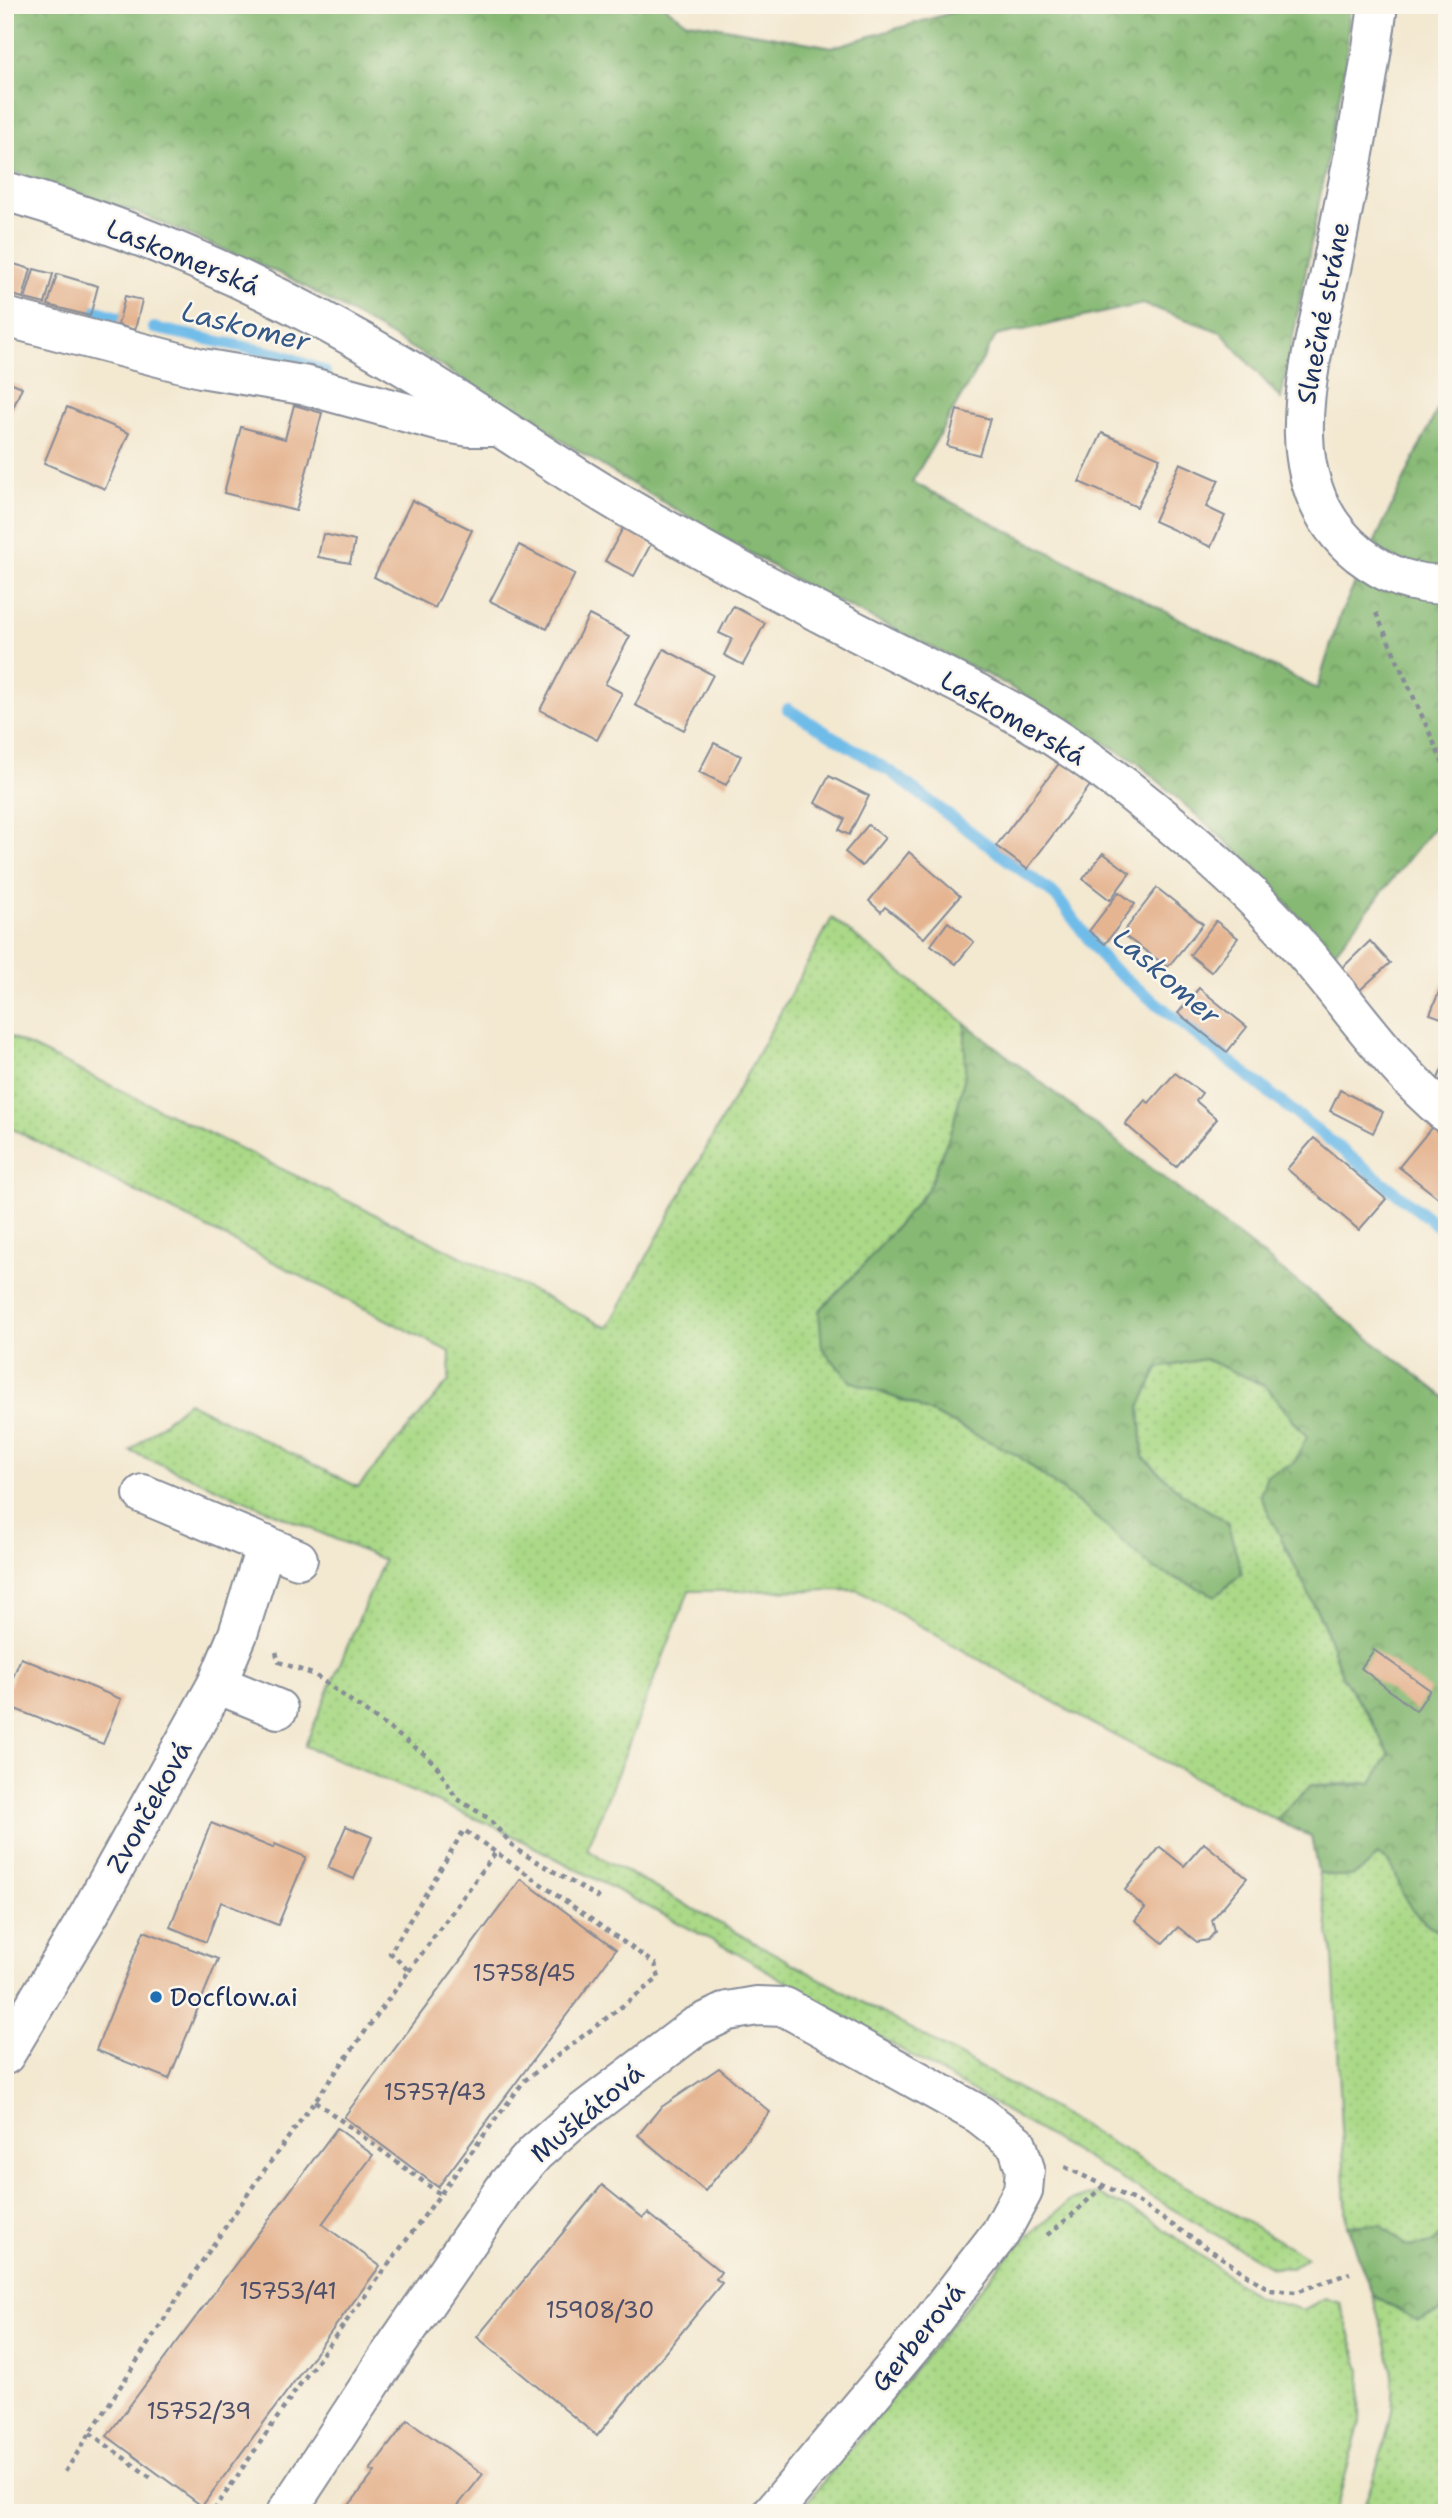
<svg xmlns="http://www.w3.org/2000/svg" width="1452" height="2518" viewBox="0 0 1452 2518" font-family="'Shantell Sans',sans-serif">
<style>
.grass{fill:url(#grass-dots);stroke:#628472;stroke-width:2}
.forest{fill:url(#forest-crowns);stroke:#517469;stroke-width:2}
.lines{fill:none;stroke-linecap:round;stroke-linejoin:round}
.stream{stroke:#6fbce9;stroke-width:12}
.building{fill:#e5b592}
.minor-casing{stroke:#878c97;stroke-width:42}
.path{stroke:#878c97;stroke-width:4.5;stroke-dasharray:5 5;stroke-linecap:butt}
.minor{stroke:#fff;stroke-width:38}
.poi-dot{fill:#1f6fb2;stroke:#fbf7ec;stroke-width:2.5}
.labels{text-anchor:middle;stroke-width:5;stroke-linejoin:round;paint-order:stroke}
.number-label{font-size:23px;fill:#4e506b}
.street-label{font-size:26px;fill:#1b2f5e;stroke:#fbf7ec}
.poi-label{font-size:26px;fill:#1b2f5e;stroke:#fbf7ec;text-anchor:start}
.water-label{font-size:28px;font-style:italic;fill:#345988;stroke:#fbf7ec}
</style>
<defs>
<pattern id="grass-dots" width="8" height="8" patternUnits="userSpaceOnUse" patternTransform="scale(1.75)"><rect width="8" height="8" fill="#aad987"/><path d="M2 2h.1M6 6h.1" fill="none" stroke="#92bb77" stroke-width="1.8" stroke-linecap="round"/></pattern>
<pattern id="forest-crowns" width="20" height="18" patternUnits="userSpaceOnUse" patternTransform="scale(1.75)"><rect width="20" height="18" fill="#87b974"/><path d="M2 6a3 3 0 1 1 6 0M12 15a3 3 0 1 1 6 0" fill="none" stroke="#6e9762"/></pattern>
</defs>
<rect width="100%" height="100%" fill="#fbf7ec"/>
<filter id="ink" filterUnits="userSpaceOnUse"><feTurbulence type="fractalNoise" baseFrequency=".0143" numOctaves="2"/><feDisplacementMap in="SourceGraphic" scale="14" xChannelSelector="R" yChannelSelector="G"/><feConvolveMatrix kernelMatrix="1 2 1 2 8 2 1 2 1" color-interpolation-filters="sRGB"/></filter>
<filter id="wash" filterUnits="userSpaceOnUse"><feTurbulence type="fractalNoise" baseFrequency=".00686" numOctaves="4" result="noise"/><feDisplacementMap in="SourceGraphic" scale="28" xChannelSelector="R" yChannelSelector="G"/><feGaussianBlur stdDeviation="1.57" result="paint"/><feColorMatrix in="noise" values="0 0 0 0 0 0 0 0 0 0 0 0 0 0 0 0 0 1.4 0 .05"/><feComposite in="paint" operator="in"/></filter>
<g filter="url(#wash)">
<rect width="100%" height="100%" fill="#f3e8d0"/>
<g class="grass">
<polygon points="832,918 965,1023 965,1075 953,1126 928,1189 862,1267 819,1311 850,1381 915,1405 1017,1455 1085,1508 1227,1522 1181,1493 1143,1457 1140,1407 1158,1368 1205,1359 1266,1386 1307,1437 1294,1464 1267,1475 1260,1495 1323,1623 1343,1678 1371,1720 1389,1754 1372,1783 1311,1785 1276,1820 1089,1722 857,1590 689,1591 587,1850 1014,2086 1307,2257 1292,2268 1271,2267 744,1957 500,1829 305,1746 384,1560 130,1451 188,1402 358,1487 449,1381 450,1352 5,1125 5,1034 608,1328"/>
<path d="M1378,1855C1399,1866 1395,1881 1406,1900C1416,1917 1431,1927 1447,1937V2227L1434,2243L1408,2247L1381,2225H1347L1333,1954L1318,1872C1347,1880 1357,1879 1378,1855Z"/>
<polygon points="1098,2194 1150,2219 1257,2297 1303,2310 1325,2298 1340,2303 1361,2370 1360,2422 1335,2513 798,2513 1012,2250 1071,2200"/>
<path d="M1372,2294L1418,2321L1447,2309V2513H1362C1372,2481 1390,2434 1393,2401C1395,2365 1381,2328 1372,2294Z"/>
</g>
<g class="forest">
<polygon points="5,5 663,5 685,21 833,47 978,5 1350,5 1346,62 1281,399 1221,332 1143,304 996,336 912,482 1317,689 1340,615 1447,389 1447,811 1332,955 1256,868 1138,763 998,680 806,586 622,478 420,353 290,278 139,213 5,169"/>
<path d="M965,1023L1447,1399V1937C1430,1927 1416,1917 1406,1900C1395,1881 1399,1866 1378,1855C1357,1879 1347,1880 1318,1872L1311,1837L1276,1820L1311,1785L1342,1786L1372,1783L1389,1754L1371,1719L1343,1678L1323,1623L1260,1495L1267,1475L1294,1463L1307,1437L1266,1386L1205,1359L1158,1368L1140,1407L1143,1457L1181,1493L1227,1522L1242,1573L1216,1596L1154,1569L1085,1508L1017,1455L915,1405L850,1381L822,1348L819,1311L862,1267L928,1189L953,1126L965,1075Z"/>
<polygon points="1347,2225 1381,2225 1408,2247 1434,2243 1447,2227 1447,2309 1418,2321 1372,2294"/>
</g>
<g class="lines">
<g class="stream">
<polyline points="94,310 118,317"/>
<polyline points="154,328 283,355 325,372"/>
<polyline points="788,709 891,772 1056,896 1108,965 1447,1233"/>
</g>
</g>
<g id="blocks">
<g class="building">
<polygon points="7,262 31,269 23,298 5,293"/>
<polygon points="34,269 53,274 45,304 25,299"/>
<polygon points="57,274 98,286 90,316 48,305"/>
<polygon points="125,296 142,300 135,330 118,325"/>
<polygon points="5,380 22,387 5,427"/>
<polygon points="294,405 322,413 296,511 224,493 241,427 285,439"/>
<polygon points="67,407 129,433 105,489 44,463"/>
<polygon points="957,410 990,419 979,455 947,446"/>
<polygon points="1102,433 1160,458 1137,507 1079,482"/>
<polygon points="1180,463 1219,480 1206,507 1225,516 1211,547 1154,521"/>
<polygon points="412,500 472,530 435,608 374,577"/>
<polygon points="623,528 651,544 634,576 605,561"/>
<polygon points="323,534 355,541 350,563 318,557"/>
<polygon points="519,545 575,574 547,629 490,601"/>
<polygon points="733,606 765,623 743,665 724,655 732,639 719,633"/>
<polygon points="589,615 630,636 605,684 622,693 597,740 540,710"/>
<polygon points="664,649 713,675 684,730 635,705"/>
<polygon points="714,743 741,756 726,785 699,772"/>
<polygon points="1061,761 1092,783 1027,869 996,846"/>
<polygon points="829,776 869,796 849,835 839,830 845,819 815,803"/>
<polygon points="868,825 885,838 862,866 845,852"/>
<polygon points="909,852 960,896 924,938 885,907 881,912 869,901"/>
<polygon points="1103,853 1130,873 1110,900 1083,879"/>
<polygon points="1157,888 1203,924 1168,967 1122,934"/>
<polygon points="1119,892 1135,904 1105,944 1089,931"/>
<polygon points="1216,921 1238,938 1211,972 1190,955"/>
<polygon points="948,922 974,942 956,964 931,945"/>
<polygon points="1370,941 1390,963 1360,990 1340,970"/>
<polygon points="1447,972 1447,1020 1430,1014"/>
<polygon points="1199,988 1247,1027 1227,1052 1178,1013"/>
<polygon points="1447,1057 1447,1091 1435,1086"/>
<polygon points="1175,1073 1202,1093 1196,1101 1217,1119 1176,1167 1125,1124 1145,1100 1149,1103"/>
<polygon points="1340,1090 1383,1112 1373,1133 1330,1111"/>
<polygon points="1436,1122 1447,1130 1447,1205 1399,1167"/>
<polygon points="1314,1138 1386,1199 1359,1230 1287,1169"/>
<polygon points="1374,1650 1430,1690 1416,1711 1361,1668"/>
<polygon points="21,1658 121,1699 103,1744 5,1705 5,1696"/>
<polygon points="211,1823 273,1848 275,1844 306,1857 278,1925 221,1902 206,1942 170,1927"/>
<polygon points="346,1826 372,1837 354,1879 328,1868"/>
<polygon points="1204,1843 1247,1878 1212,1920 1215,1932 1208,1940 1197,1942 1178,1927 1163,1943 1135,1920 1145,1908 1125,1890 1160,1847 1184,1866"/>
<polygon points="521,1879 616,1949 438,2187 344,2117"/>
<polygon points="144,1931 218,1959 169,2079 96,2050"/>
<polygon points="719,2068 770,2112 705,2191 638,2135 660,2108"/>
<polygon points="337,2128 373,2155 322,2224 380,2266 202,2506 107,2436"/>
<polygon points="602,2185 643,2218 648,2213 721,2272 716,2279 722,2283 597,2436 477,2337"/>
<polygon points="408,2420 483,2474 452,2513 343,2513 375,2472 370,2470"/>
</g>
</g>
</g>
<g filter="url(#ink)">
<use href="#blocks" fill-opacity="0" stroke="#878c97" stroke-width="2"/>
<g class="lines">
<g class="minor-casing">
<g id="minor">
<path d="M1378,5C1369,76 1356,145 1342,214C1337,240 1332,266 1326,292C1305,379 1277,488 1359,554C1389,577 1410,584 1447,585"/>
<path d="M5,191C145,231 278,291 403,366C490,418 572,478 661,527C734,568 809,608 884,646C933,671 983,694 1030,722C1072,747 1113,777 1151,808C1205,851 1258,898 1303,951C1350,1005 1391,1068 1447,1114"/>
<polyline points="5,317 201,368 308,386 441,422 470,427 494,427"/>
<polyline points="143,1494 298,1559"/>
<polyline points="217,1684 278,1709"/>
<polyline points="5,2055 90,1913 217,1684 238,1634 266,1545"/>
<polyline points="286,2513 389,2356 507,2185 535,2153 570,2122 695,2027 728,2011 757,2006 785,2007 980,2115 1017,2144 1025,2169 1023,2191 1001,2232 923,2333 772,2513"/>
</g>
</g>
<g class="path">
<polyline points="1376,613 1447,772"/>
<polyline points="276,1652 279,1662 315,1675 426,1755 439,1769 456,1798 488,1818 517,1850 601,1899"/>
<polyline points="409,1971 496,1852"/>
<polyline points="315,2101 440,2194"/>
<polyline points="1065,2167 1138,2202 1270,2290 1296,2292 1350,2273"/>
<polyline points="1047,2235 1071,2216 1103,2186"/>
<polyline points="90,2433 154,2480"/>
<polyline points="65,2472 190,2279 256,2182 409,1971 390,1953 464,1830 655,1964 659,1978 524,2081 303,2380 212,2513"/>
</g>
<use href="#minor" class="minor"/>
</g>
</g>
<circle class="poi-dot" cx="156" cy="1997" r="7"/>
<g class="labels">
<g class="number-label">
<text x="524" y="1981">15758/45</text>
<text x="435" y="2100">15757/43</text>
<text x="288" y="2299">15753/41</text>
<text x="600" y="2318">15908/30</text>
<text x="199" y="2419">15752/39</text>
</g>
<g class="street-label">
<text transform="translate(183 257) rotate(22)" y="9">Laskomerská</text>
<text transform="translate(1323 313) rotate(-79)" y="9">Slnečné stráne</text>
<text transform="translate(1013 718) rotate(30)" y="9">Laskomerská</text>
<text transform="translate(149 1807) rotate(-61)" y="9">Zvončeková</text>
<text transform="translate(587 2113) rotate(-40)" y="9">Muškátová</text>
<text transform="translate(918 2337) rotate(-51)" y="9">Gerberová</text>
</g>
<g class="poi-label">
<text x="170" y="2006">Docflow.ai</text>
</g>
<g class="water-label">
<text transform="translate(246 326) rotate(14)" y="10">Laskomer</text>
<text transform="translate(1167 976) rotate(41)" y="10">Laskomer</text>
</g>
</g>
<rect width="1452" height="2518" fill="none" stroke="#fbf7ec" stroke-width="28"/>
</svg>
